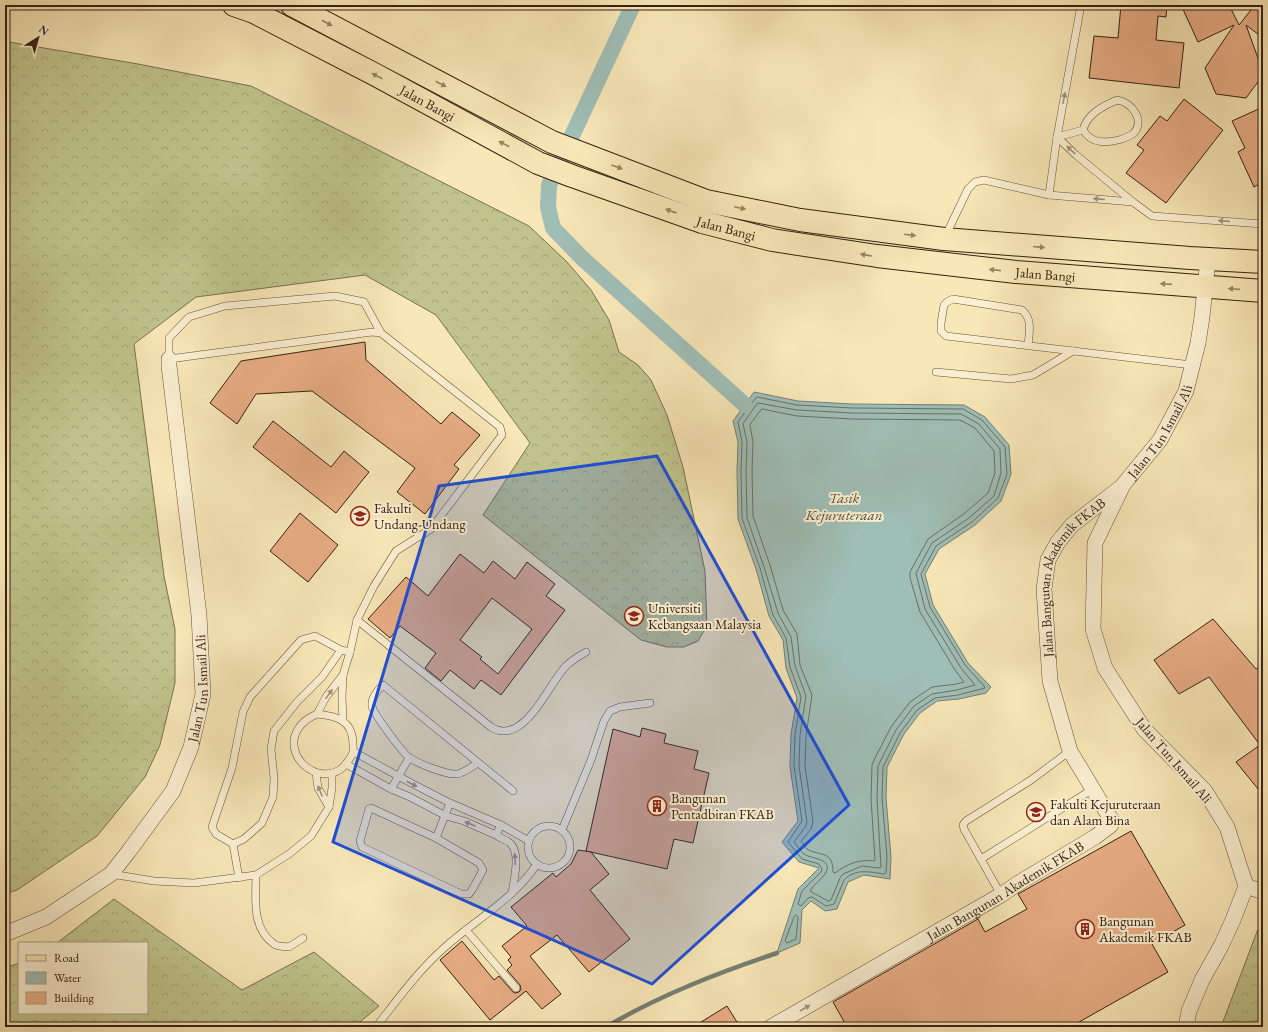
<svg xmlns="http://www.w3.org/2000/svg" width="1268" height="1032" viewBox="0 0 1268 1032" font-family="'EB Garamond',serif">
<style>
.forest{fill:url(#forest-crowns);stroke:#7a724f}
.water{fill:#9fbeb6;stroke:#757f74}
.lines{fill:none;stroke-linecap:round;stroke-linejoin:round}
.shore{stroke:#6a7064;stroke-width:1}
.stream{stroke:#757f74;stroke-width:4.5}
.canal{stroke:#9fbeb6;stroke-width:16}
.building{fill:#e9ae86;stroke:#352112;fill-rule:evenodd}
.service-casing{stroke:#66523b;stroke-width:8}
.minor-casing{stroke:#66523b;stroke-width:16}
.primary-casing{stroke:#352112;stroke-width:24}
.service{stroke:#faefd0;stroke-width:7}
.minor{stroke:#faefd0;stroke-width:15}
.primary{stroke:#f8e7b7;stroke-width:22}
.oneway{fill:#968464}
.oneway2{fill:#a1927a}
.marked{fill:#1d4ed8;fill-opacity:0.2;stroke:#1d4ed8;stroke-width:3;stroke-linejoin:round}
.labels{text-anchor:middle;stroke-width:4;stroke-linejoin:round;paint-order:stroke}
.street-label{font-size:14px;fill:#352112;stroke:#faefd0}
.poi-label{font-size:14px;fill:#352112;stroke:#faefd0;text-anchor:start}
.water-label{font-size:15px;font-style:italic;fill:#555043;stroke:#faefd0}
</style>
<defs>
<pattern id="forest-crowns" width="20" height="18" patternUnits="userSpaceOnUse"><rect width="20" height="18" fill="#c0c48c"/><path d="M2 6a3 3 0 1 1 6 0M12 15a3 3 0 1 1 6 0" fill="none" stroke="#a6a878"/></pattern>
</defs>
<rect width="100%" height="100%" fill="#f8e7b7"/>
<filter id="stains"><feTurbulence type="fractalNoise" baseFrequency=".005" numOctaves="4"/><feColorMatrix values="0 0 0 0 .2 0 0 0 0 .09 0 0 0 0 .02 0 0 0 .5 -.17"/></filter>
<radialGradient id="worn" r=".72"><stop offset=".6" stop-color="#630" stop-opacity="0"/><stop offset="1" stop-color="#630" stop-opacity=".3"/></radialGradient>
<g class="forest">
<polygon points="5,42 9,42 138,64 251,86 529,226 567,262 591,290 609,320 619,352 638,365 651,380 667,415 683,467 705,571 707,626 698,641 684,647 667,647 641,640 483,515 530,443 436,315 365,275 196,297 134,344 164,576 175,629 175,683 160,745 145,777 97,836 17,890 5,894"/>
<polygon points="114,899 242,990 314,952 379,1006 354,1027 5,1027 5,968 19,963 19,1013 147,1013 147,943 57,943"/>
<polygon points="1258,929 1263,931 1263,1027 1221,1027"/>
</g>
<polygon class="water" points="754,392 798,401 852,404 964,405 985,417 1009,445 1011,474 1001,501 975,525 939,549 925,574 933,605 968,663 991,687 986,693 959,699 937,701 920,713 904,734 887,767 886,798 891,857 890,879 864,875 848,882 837,909 825,911 811,901 802,910 800,943 777,953 798,889 819,868 799,862 782,842 798,821 790,767 791,734 797,698 786,668 783,640 769,616 756,569 738,519 737,471 738,442 733,421"/>
<g class="lines">
<g class="shore">
<path d="M757,397L797,405L852,408L963,409L982,420L1005,447L1007,474L998,498L972,522L936,546L921,574L930,607L965,665L984,686L985,688L958,695L935,698L917,710L900,733L883,767L882,798L887,857L886,873L884,874C870,872 855,868 844,880L834,904L826,906L812,897L808,898L801,906L798,904L802,891L821,872L822,869L819,864L802,859L788,842L802,821L794,766L795,735L801,697L790,667L786,638L773,615L760,568L742,518L741,471L742,442L738,422Z"/>
<path d="M758,403L797,410L852,413L961,414L979,424L1000,449L1001,473L994,496L969,518L932,543L916,573L925,609L961,668L975,685L957,690L932,694L914,706L896,730L878,766L877,799L881,867L879,868L862,866L843,874L840,878L831,900L828,901L810,891C814,884 821,880 825,874C835,858 810,859 804,854C800,851 797,845 794,842L806,826L807,822L799,766L800,735L806,696L795,666L791,637L778,613L764,567L747,518L746,471L747,442L743,424Z"/>
<path d="M762,409L797,416L852,419L960,420L975,428L994,451L995,473L988,493L965,513L928,539L910,572V578L920,612L955,670L964,682L957,684L932,687L910,702L891,727L874,760L872,765L871,799L875,860L874,861C859,859 847,864 835,873L833,872C833,849 819,857 807,849C805,847 803,843 801,841L811,829L813,822L805,766L806,736L812,695L800,665L797,634L783,610L770,565L753,516L752,471L753,442L750,425Z"/>
<polygon points="796,915 798,917 796,939 787,943 785,941 794,917"/>
</g>
<path class="stream" d="M606,1027C660,995 718,973 777,953"/>
<polyline class="canal" points="633,5 549,185 548,207 553,228 582,258 745,405"/>
</g>
<g class="building">
<polygon points="1121,5 1167,5 1166,17 1158,16 1156,40 1184,43 1179,88 1089,78 1094,36 1118,38"/>
<polygon points="1181,5 1229,5 1239,25 1255,5 1263,5 1263,38 1246,25 1263,72 1263,75 1246,98 1216,94 1205,68 1234,25 1198,42"/>
<polygon points="1184,99 1223,130 1166,203 1126,173 1144,150 1137,145 1160,116 1167,121"/>
<polygon points="1263,107 1263,182 1254,187 1238,152 1245,148 1232,121"/>
<polygon points="365,342 366,360 441,424 452,412 480,435 454,465 459,469 425,514 397,492 415,468 312,391 256,394 237,424 210,403 241,361"/>
<polygon points="273,421 331,467 344,451 369,472 336,513 253,447"/>
<polygon points="300,513 338,545 308,582 270,551"/>
<path d="M460,554L484,573L493,561L515,579L527,562L555,584L546,596L565,610L501,695L481,680L474,689L450,670L441,681L425,668L436,653L400,626L390,638L368,619L406,577L428,596ZM492,598L532,629L498,674L480,659L482,657L460,640Z"/>
<polygon points="1213,619 1256,669 1263,665 1263,795 1236,762 1260,745 1209,677 1179,694 1154,660"/>
<polygon points="642,728 666,734 664,743 698,751 694,769 709,773 693,843 674,839 667,869 586,851 613,729 640,737"/>
<polygon points="1131,831 1185,925 1152,944 1168,972 1079,1022 1082,1027 847,1027 833,1002 978,919 985,932 1027,909 1018,894"/>
<polygon points="578,850 591,852 609,874 590,890 630,939 589,972 557,935 530,956 561,994 542,1009 526,991 490,1020 440,960 462,941 494,980 499,976 513,992 515,993 519,992 521,989 520,985 507,970 512,965 508,960 511,957 502,946 527,926 511,907 553,873 556,877 571,864"/>
<polygon points="727,1006 740,1027 693,1027"/>
</g>
<g class="lines">
<g class="service-casing">
<g id="service">
<path d="M1117,100C1132,102 1146,121 1133,134C1130,136 1126,137 1122,139C1108,143 1092,145 1083,130C1087,114 1103,106 1117,100Z"/>
<polyline points="1057,137 1076,155 1133,202"/>
<polyline points="1057,137 1083,130"/>
<polyline points="1049,195 1057,137 1081,5"/>
<polyline points="945,237 968,189 975,182 984,180 1049,195 1133,202 1152,216 1263,224"/>
<path d="M1028,346C1029,334 1033,319 1022,310L953,299L947,302L944,305L941,323V331L946,336L1192,365"/>
<polyline points="936,372 1011,379 1033,375 1073,351"/>
<path d="M357,620L491,727C494,729 499,731 503,731C530,732 549,684 566,666C571,661 579,656 586,652"/>
<polyline points="341,650 322,677 297,702 274,731 271,749 274,778 273,797 262,823 244,839 233,844 216,834 212,827 232,768 243,712 250,697 301,640 315,636 341,650 350,652"/>
<path d="M317,714C337,716 352,720 353,743C353,747 354,751 352,755C349,760 346,765 341,769C316,786 282,755 298,729C302,722 310,717 317,714Z"/>
<polyline points="317,714 326,697 343,675"/>
<polyline points="343,721 342,697 343,675 350,652 357,620 374,586 396,551 431,529 502,435 500,427 381,333 364,302 335,296 225,306 189,317 169,338 169,359 372,332 381,333"/>
<polyline points="354,752 411,783 450,803 501,825 529,841"/>
<path d="M478,763C473,766 462,774 457,774C447,775 419,764 410,758C404,755 373,713 372,706C371,699 377,690 383,685L513,791"/>
<polyline points="346,764 391,789 410,797 446,816 464,821 496,835 501,825"/>
<polyline points="316,773 318,788 329,807"/>
<polyline points="391,789 409,758"/>
<polygon points="371,808 436,838 479,863 483,870 472,890 469,894 461,894 362,847 360,841 369,809"/>
<circle cx="549" cy="847" r="21"/>
<polyline points="562,830 591,760 604,721 610,711 620,707 650,703"/>
<path d="M496,835C500,838 506,840 510,843C521,853 514,879 512,893"/>
<polyline points="436,838 450,803"/>
<polyline points="233,844 239,878"/>
<polyline points="981,859 1093,789"/>
<polyline points="111,874 154,881 194,883 256,875 289,854 311,836 329,807 332,788 332,773"/>
<path d="M256,875C256,898 251,928 274,944C277,947 284,946 289,947L303,938"/>
<polyline points="1001,895 964,829 963,825 966,821 1031,780 1070,751"/>
<polyline points="466,930 516,988"/>
<path d="M376,1027C398,999 418,971 444,948C475,920 513,900 537,864"/>
</g>
</g>
<g class="minor-casing">
<g id="minor">
<polyline points="1246,886 1263,892"/>
<path id="s1" d="M5,934L46,917L111,874L129,851L173,791L191,747L203,694L199,615L169,366V359"/>
<path id="s2" d="M771,1027L1001,895L1017,884L1095,837L1111,825L1112,821L1070,751L1050,681L1044,589L1048,560L1058,542L1072,525L1120,488"/>
<path id="s3" d="M1186,1027L1189,1011L1202,980L1221,946L1233,920L1246,886L1227,827L1205,791L1144,729L1105,668L1093,629L1095,543L1123,485L1160,440L1186,391L1198,343L1202,317L1208,259"/>
</g>
</g>
<g class="primary-casing">
<g id="primary">
<path id="s4" d="M234,5L254,12L376,75L538,163L572,176L702,222L772,240L877,256L1016,272L1263,291"/>
<polyline points="292,5 552,142 706,201 800,220 944,239 1190,258 1263,262"/>
</g>
</g>
<use href="#service" class="service"/>
<use href="#minor" class="minor"/>
<use href="#primary" class="primary"/>
</g>
<defs><path id="oneway-solid" d="M-6-.8H1V-3.2L6.5 0L1 3.2V.8H-6Z"/></defs>
<g class="oneway">
<use href="#oneway-solid" transform="translate(327 23) rotate(28)"/>
<use href="#oneway-solid" transform="translate(377 76) rotate(-152)"/>
<use href="#oneway-solid" transform="translate(441 84) rotate(28)"/>
<use href="#oneway-solid" transform="translate(504 144) rotate(-152)"/>
<use href="#oneway-solid" transform="translate(617 167) rotate(20)"/>
<use href="#oneway-solid" transform="translate(740 208) rotate(12)"/>
<use href="#oneway-solid" transform="translate(671 211) rotate(-160)"/>
<use href="#oneway-solid" transform="translate(910 235) rotate(7)"/>
<use href="#oneway-solid" transform="translate(1039 247) rotate(5)"/>
<use href="#oneway-solid" transform="translate(866 255) rotate(-171)"/>
<use href="#oneway-solid" transform="translate(995 270) rotate(-174)"/>
<use href="#oneway-solid" transform="translate(1166 284) rotate(-176)"/>
<use href="#oneway-solid" transform="translate(1234 289) rotate(-176)"/>
</g>
<g class="oneway2">
<use href="#oneway-solid" transform="translate(1064 98) rotate(-80)"/>
<use href="#oneway-solid" transform="translate(1071 150) rotate(-137)"/>
<use href="#oneway-solid" transform="translate(1099 199) rotate(-175)"/>
<use href="#oneway-solid" transform="translate(1224 221) rotate(-176)"/>
<use href="#oneway-solid" transform="translate(329 694) rotate(-54)"/>
<use href="#oneway-solid" transform="translate(412 784) rotate(28)"/>
<use href="#oneway-solid" transform="translate(320 791) rotate(-113)"/>
<use href="#oneway-solid" transform="translate(470 824) rotate(-157)"/>
<use href="#oneway-solid" transform="translate(515 859) rotate(-93)"/>
<use href="#oneway-solid" transform="translate(805 1008) rotate(-30)"/>
</g>
<path class="marked" d="M657,456L849,805L652,984L333,842L439,486Z"/>
<defs>
<g id="university-ring" transform="scale(1)"><circle r="9.5" fill="#faefd0" stroke="#8f2418" stroke-width="1.5"/><path d="M0-5L7-2L0 1L-7-2ZM-4 1L0 2.5L4 1V4Q0 6-4 4Z" fill="#8f2418"/></g>
<g id="building-ring" transform="scale(1)"><circle r="9.5" fill="#faefd0" stroke="#8f2418" stroke-width="1.5"/><path d="M-4-6H4V6H1V3H-1V6H-4ZM-2.5-4.3h1.7v1.8h-1.7ZM.8-4.3h1.7v1.8H.8ZM-2.5-1h1.7V.8h-1.7ZM.8-1h1.7V.8H.8Z" fill="#8f2418"/></g>
</defs>
<g fill-rule="evenodd">
<use href="#university-ring" x="360" y="516"/>
<use href="#university-ring" x="634" y="616"/>
<use href="#building-ring" x="657" y="806"/>
<use href="#university-ring" x="1036" y="812"/>
<use href="#building-ring" x="1085" y="929"/>
</g>
<g class="labels">
<g class="street-label">
<text dy="5" stroke="none"><textPath href="#s4" startOffset="217">Jalan Bangi</textPath></text>
<text dy="5" stroke="none"><textPath href="#s4" startOffset="542">Jalan Bangi</textPath></text>
<text dy="5" stroke="none"><textPath href="#s4" startOffset="865">Jalan Bangi</textPath></text>
<text dy="5" stroke="none"><textPath href="#s3" startOffset="674">Jalan Tun Ismail Ali</textPath></text>
<text dy="5" stroke="none"><textPath href="#s2" startOffset="668">Jalan Bangunan Akademik FKAB</textPath></text>
<text dy="5" stroke="none"><textPath href="#s1" startOffset="333">Jalan Tun Ismail Ali</textPath></text>
<text transform="translate(1174 760) rotate(49)" y="5">Jalan Tun Ismail Ali</text>
<text dy="5" stroke="none"><textPath href="#s2" startOffset="271">Jalan Bangunan Akademik FKAB</textPath></text>
</g>
<g class="poi-label">
<text x="374" y="513">Fakulti<tspan x="374" dy="16">Undang-Undang</tspan></text>
<text x="648" y="613">Universiti<tspan x="648" dy="16">Kebangsaan Malaysia</tspan></text>
<text x="671" y="803">Bangunan<tspan x="671" dy="16">Pentadbiran FKAB</tspan></text>
<text x="1050" y="809">Fakulti Kejuruteraan<tspan x="1050" dy="16">dan Alam Bina</tspan></text>
<text x="1099" y="926">Bangunan<tspan x="1099" dy="16">Akademik FKAB</tspan></text>
</g>
<g class="water-label">
<text x="844" y="503">Tasik<tspan x="844" dy="17">Kejuruteraan</tspan></text>
</g>
</g>
<rect width="1268" height="1032" fill="none" stroke="#f8e7b7" stroke-width="20"/>
<rect x="6" y="6" width="1256" height="1020" fill="none" stroke="#352112" stroke-width="2"/>
<rect x="10" y="10" width="1248" height="1012" fill="none" stroke="#352112"/>
<rect x="18" y="942" width="130" height="72" fill="#faefd0" stroke="#ab9d84"/>
<rect x="26" y="955" width="20" height="6" fill="#f8e7b7" stroke="#ab9d84"/>
<text x="54" y="962" font-size="12" fill="#352112">Road</text>
<rect x="26" y="972" width="20" height="12" fill="#9fbeb6" stroke="#ab9d84"/>
<text x="54" y="982" font-size="12" fill="#352112">Water</text>
<rect x="26" y="992" width="20" height="12" fill="#e9ae86" stroke="#ab9d84"/>
<text x="54" y="1002" font-size="12" fill="#352112">Building</text>
<g transform="translate(38 38) rotate(37)" stroke="#faefd0" stroke-width="3" paint-order="stroke">
<path d="M0-3L7 15L0 10L-7 15Z" fill="#352112"/>
<text y="-6" font-size="11" font-weight="bold" text-anchor="middle" fill="#352112">N</text>
</g>
<rect width="100%" height="100%" filter="url(#stains)"/>
<rect width="100%" height="100%" fill="url(#worn)"/>
</svg>
